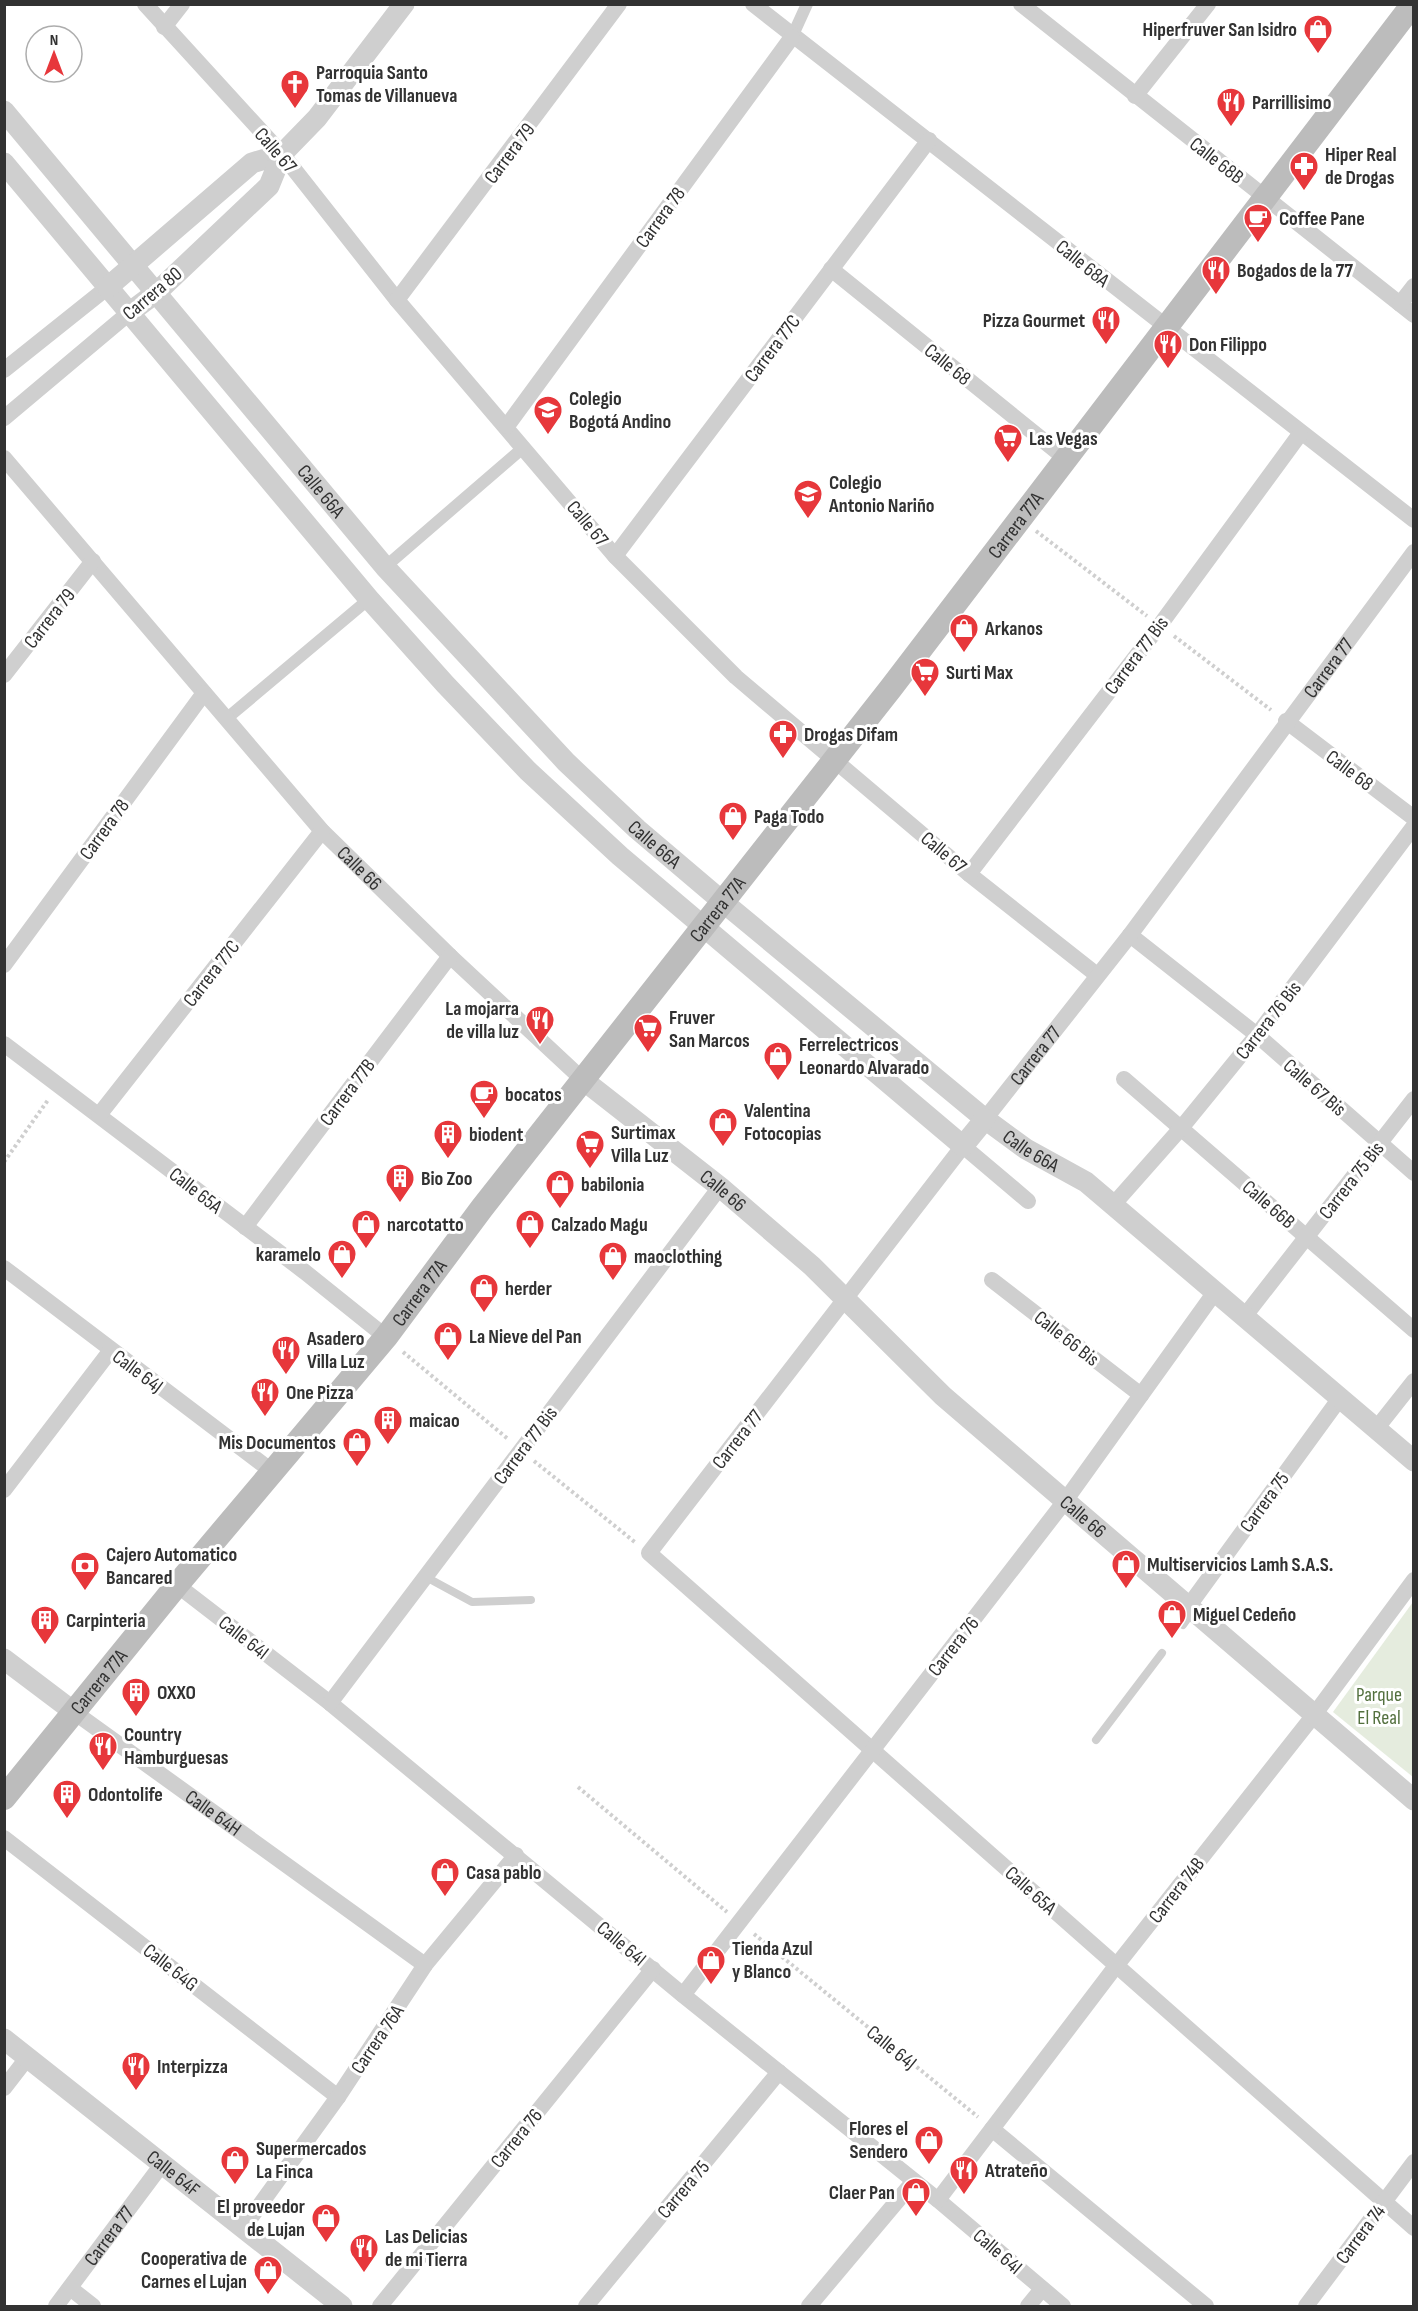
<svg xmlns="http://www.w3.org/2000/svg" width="1418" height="2311" viewBox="0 0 1418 2311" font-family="'Sofia Sans Condensed',sans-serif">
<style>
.green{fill:#e5ecde}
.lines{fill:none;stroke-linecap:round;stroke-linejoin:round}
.path{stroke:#cfcfcf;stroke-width:4;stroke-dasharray:3 3;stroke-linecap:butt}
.service{stroke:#cfcfcf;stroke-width:8}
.pedestrian{stroke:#cfcfcf;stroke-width:12}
.minor{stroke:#cfcfcf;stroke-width:16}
.tertiary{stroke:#cfcfcf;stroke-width:21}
.secondary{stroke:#bcbcbc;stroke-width:24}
.labels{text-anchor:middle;stroke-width:6;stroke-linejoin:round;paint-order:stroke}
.poi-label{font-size:20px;font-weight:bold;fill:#323232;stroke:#fff;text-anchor:start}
.street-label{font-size:20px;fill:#323232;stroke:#fff}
.park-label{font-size:20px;fill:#53703e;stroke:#fff}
</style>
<rect width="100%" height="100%" fill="#fff"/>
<polygon class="green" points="1413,1602 1413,1777 1333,1712"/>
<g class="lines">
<g class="path">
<polyline points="1036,531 1147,616"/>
<polyline points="1174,636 1271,710"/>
<polyline points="4,1162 48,1100"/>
<polyline points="403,1352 508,1439"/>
<polyline points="534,1461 636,1543"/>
<polyline points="578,1787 727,1912"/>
<polyline points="754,1934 978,2117"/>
</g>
<g class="service">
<polyline points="426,1577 472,1602 531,1600"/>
<polyline points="1183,1625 1193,1611"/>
<polyline points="1096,1740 1162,1653"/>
</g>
<g class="pedestrian">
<polyline points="792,37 807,4"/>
<polyline points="385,567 524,447"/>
<polyline points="226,719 369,599"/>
</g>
<g class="minor">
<polyline points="145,4 282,154 397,300 615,556 736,677 969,874 1097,975"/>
<polyline points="753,4 1414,520"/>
<polyline points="1021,4 1414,315"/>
<polyline points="164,27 182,4"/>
<polyline points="1135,96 1208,4"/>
<polyline points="831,269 1065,458"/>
<polyline points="397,300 619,4"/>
<polyline points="1400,304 1414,286"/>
<polyline points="4,370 108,287"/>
<polyline points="4,418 129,313"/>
<polyline points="507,426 792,37"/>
<path id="s1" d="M4,458L322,831L450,956L582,1079"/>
<polyline points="615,556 929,140"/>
<polyline points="4,675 93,561"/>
<polyline points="1286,721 1414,818"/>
<polyline points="969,874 1160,625 1300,434"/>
<polyline points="1130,935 1257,1035 1414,1173"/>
<polyline points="4,965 204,693"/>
<polyline points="4,1044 305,1272 386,1337"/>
<polyline points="1124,1079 1414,1330"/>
<polyline points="99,1115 322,831"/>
<path id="s2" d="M985,1119L1130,935L1414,552"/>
<polyline points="1028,1201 963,1146 649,1553 1414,2228"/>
<polyline points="1113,1205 1182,1127 1257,1035 1414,826"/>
<polyline points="245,1227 450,956"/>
<polyline points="4,1268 273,1472"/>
<polyline points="992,1280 1141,1395"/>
<polyline points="1244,1317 1414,1099"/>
<polyline points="1376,1429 1414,1381"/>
<polyline points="4,1490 111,1350"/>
<polyline points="177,1585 330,1703 683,1995 938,2200 1063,2306"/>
<polyline points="1188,1607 1340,1398"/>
<polyline points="330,1703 720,1187"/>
<path id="s3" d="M74,1712L425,1965"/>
<polyline points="4,1838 338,2097"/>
<polyline points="683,1995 1065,1501 1215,1292"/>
<polyline points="4,2088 28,2057"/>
<polyline points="992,2129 1206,2306"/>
<polyline points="938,2200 1116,1966 1314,1715 1414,1580"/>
<polyline points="244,2227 338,2097 425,1965 516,1855"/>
<polyline points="70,2288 93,2306"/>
<path id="s4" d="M56,2306L163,2163"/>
<polyline points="380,2306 653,1969"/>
<polyline points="586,2306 779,2072"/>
<polyline points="809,2306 914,2181"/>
<polyline points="1028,2306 1042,2289"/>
<polyline points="1306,2306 1414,2162"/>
</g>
<g class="tertiary">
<path id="s5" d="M4,111L385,567L566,762L637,829L723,902L985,1119L1026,1149L1086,1182L1414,1461"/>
<polyline points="4,163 369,599 445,684 528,771 620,856 963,1146 985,1119"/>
<polyline points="108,287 252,163 282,154"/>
<polyline points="129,313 157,292 269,186 282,154 317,118 404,4"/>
<path id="s6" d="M582,1079L720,1187L812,1266L943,1396L1414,1800"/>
<polyline points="4,1659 74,1712"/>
<path id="s7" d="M4,2039L342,2306"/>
</g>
<path class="secondary" id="s8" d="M4,1798L177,1585L386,1337L482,1208L891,688L1413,4"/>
</g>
<defs>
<g id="shop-pin" transform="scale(1.5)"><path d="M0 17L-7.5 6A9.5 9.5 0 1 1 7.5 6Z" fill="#e7373b" stroke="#fff"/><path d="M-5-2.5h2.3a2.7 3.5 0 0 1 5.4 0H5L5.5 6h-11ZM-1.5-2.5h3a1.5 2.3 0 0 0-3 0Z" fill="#fff"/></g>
<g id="church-pin" transform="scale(1.5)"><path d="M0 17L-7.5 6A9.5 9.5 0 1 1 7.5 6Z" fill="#e7373b" stroke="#fff"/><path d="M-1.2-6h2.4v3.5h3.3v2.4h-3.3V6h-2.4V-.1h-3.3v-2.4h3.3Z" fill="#fff"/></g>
<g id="restaurant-pin" transform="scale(1.5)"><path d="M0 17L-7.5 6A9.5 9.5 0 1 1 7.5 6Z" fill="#e7373b" stroke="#fff"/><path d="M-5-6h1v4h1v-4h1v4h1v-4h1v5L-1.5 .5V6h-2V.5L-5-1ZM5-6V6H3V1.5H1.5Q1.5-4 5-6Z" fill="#fff"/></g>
<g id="pharmacy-pin" transform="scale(1.5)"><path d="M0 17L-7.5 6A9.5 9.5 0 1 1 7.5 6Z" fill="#e7373b" stroke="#fff"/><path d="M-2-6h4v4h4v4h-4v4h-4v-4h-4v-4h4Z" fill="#fff"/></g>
<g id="cafe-pin" transform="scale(1.5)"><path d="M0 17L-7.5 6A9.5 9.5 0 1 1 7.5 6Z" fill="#e7373b" stroke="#fff"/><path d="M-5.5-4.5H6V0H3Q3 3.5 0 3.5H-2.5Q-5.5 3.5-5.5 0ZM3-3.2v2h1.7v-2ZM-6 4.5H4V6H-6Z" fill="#fff"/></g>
<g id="school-pin" transform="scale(1.5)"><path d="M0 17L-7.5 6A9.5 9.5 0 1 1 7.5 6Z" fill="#e7373b" stroke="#fff"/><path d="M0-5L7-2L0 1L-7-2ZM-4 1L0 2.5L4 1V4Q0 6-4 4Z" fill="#fff"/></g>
<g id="supermarket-pin" transform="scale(1.5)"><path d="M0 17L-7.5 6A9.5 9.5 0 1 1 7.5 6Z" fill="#e7373b" stroke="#fff"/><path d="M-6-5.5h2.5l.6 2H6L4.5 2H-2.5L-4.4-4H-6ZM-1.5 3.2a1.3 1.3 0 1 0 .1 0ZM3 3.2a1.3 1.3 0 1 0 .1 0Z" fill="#fff"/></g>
<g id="building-pin" transform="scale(1.5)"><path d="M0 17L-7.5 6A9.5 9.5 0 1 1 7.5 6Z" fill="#e7373b" stroke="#fff"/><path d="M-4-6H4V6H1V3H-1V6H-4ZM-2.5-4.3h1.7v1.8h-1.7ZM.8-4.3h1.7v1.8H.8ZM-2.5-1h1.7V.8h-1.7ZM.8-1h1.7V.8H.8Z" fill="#fff"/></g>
<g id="bank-pin" transform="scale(1.5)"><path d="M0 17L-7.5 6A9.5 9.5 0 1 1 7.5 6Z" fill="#e7373b" stroke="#fff"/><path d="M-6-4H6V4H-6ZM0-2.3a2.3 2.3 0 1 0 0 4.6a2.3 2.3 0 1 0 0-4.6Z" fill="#fff"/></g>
</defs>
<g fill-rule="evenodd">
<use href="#shop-pin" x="1318" y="29"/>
<use href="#church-pin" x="295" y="84"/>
<use href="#restaurant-pin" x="1231" y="102"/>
<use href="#pharmacy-pin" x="1304" y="166"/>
<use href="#cafe-pin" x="1258" y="218"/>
<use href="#restaurant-pin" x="1216" y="270"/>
<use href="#restaurant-pin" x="1106" y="320"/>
<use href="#restaurant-pin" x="1168" y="344"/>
<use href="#school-pin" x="548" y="410"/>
<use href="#supermarket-pin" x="1008" y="438"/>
<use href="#school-pin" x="808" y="494"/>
<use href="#shop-pin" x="964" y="628"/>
<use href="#supermarket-pin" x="925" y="672"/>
<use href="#pharmacy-pin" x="783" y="734"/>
<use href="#shop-pin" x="733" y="816"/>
<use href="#restaurant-pin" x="540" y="1020"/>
<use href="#supermarket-pin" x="648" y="1028"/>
<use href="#shop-pin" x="778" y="1056"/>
<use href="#cafe-pin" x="484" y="1094"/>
<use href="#shop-pin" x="723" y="1122"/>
<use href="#building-pin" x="448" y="1134"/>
<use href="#supermarket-pin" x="590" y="1144"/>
<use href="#building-pin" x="400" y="1178"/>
<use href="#shop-pin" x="560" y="1184"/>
<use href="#shop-pin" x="366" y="1224"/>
<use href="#shop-pin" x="530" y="1224"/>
<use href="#shop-pin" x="342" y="1254"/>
<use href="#shop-pin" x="613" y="1256"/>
<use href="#shop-pin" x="484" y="1288"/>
<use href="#shop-pin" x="448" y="1336"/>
<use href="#restaurant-pin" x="286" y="1350"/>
<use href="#restaurant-pin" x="265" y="1392"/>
<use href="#building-pin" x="388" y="1420"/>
<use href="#shop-pin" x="357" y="1442"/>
<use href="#shop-pin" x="1126" y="1564"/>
<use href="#bank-pin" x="85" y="1566"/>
<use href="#shop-pin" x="1172" y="1614"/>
<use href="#building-pin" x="45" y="1620"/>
<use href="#building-pin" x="136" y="1692"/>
<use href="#restaurant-pin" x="103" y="1746"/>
<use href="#building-pin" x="67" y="1794"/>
<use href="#shop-pin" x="445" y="1872"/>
<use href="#shop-pin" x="711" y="1960"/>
<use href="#restaurant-pin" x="136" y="2066"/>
<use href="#shop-pin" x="929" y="2140"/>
<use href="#shop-pin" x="235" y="2160"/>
<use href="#restaurant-pin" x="964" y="2170"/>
<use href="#shop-pin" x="916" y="2192"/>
<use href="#shop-pin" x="326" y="2218"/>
<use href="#restaurant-pin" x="364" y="2248"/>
<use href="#shop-pin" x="268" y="2270"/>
</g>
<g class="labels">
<g class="poi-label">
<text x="1297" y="36" text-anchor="end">Hiperfruver San Isidro</text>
<text x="316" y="79">Parroquia Santo<tspan x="316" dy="23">Tomas de Villanueva</tspan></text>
<text x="1252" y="109">Parrillisimo</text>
<text x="1325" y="161">Hiper Real<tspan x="1325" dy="23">de Drogas</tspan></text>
<text x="1279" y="225">Coffee Pane</text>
<text x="1237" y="277">Bogados de la 77</text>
<text x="1085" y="327" text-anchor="end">Pizza Gourmet</text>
<text x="1189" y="351">Don Filippo</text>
<text x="569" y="405">Colegio<tspan x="569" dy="23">Bogotá Andino</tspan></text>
<text x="1029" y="445">Las Vegas</text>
<text x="829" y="489">Colegio<tspan x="829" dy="23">Antonio Nariño</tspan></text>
<text x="985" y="635">Arkanos</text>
<text x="946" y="679">Surti Max</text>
<text x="804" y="741">Drogas Difam</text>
<text x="754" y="823">Paga Todo</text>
<text x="519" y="1015" text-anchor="end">La mojarra<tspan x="519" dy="23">de villa luz</tspan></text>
<text x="669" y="1024">Fruver<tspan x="669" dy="23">San Marcos</tspan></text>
<text x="799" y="1051">Ferrelectricos<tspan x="799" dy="23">Leonardo Alvarado</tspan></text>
<text x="505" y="1101">bocatos</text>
<text x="744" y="1117">Valentina<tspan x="744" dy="23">Fotocopias</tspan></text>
<text x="611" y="1139">Surtimax<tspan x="611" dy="23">Villa Luz</tspan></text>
<text x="469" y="1141">biodent</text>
<text x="421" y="1185">Bio Zoo</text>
<text x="581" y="1191">babilonia</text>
<text x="387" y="1231">narcotatto</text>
<text x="551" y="1231">Calzado Magu</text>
<text x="321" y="1261" text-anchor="end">karamelo</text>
<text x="634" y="1263">maoclothing</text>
<text x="505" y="1295">herder</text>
<text x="469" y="1343">La Nieve del Pan</text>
<text x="307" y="1345">Asadero<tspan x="307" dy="23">Villa Luz</tspan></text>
<text x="286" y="1399">One Pizza</text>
<text x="409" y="1427">maicao</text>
<text x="336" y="1449" text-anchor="end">Mis Documentos</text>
<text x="106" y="1561">Cajero Automatico<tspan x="106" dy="23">Bancared</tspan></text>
<text x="1147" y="1571">Multiservicios Lamh S.A.S.</text>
<text x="1193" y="1621">Miguel Cedeño</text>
<text x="66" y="1627">Carpinteria</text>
<text x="157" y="1699">OXXO</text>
<text x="124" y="1741">Country<tspan x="124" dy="23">Hamburguesas</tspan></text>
<text x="88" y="1801">Odontolife</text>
<text x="466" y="1879">Casa pablo</text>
<text x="732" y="1955">Tienda Azul<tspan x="732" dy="23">y Blanco</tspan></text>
<text x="157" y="2073">Interpizza</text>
<text x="908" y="2135" text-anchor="end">Flores el<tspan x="908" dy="23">Sendero</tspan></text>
<text x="256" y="2155">Supermercados<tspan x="256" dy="23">La Finca</tspan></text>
<text x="985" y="2177">Atrateño</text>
<text x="895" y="2199" text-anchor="end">Claer Pan</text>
<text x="305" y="2213" text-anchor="end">El proveedor<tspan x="305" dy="23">de Lujan</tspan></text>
<text x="385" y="2243">Las Delicias<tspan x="385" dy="23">de mi Tierra</tspan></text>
<text x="247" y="2265" text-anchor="end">Cooperativa de<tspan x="247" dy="23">Carnes el Lujan</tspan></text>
</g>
<g class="street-label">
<text transform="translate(276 150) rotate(49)" y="7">Calle 67</text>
<text transform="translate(509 153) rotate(-53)" y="7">Carrera 79</text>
<text transform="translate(1217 160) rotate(38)" y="7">Calle 68B</text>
<text transform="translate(660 217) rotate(-54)" y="7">Carrera 78</text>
<text transform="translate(1083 263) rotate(39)" y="7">Calle 68A</text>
<text transform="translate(152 293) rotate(-40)" y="7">Carrera 80</text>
<text transform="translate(772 348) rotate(-53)" y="7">Carrera 77C</text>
<text transform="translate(948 364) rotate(39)" y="7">Calle 68</text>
<text dy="7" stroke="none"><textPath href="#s5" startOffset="495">Calle 66A</textPath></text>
<text transform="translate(588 523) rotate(50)" y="7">Calle 67</text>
<text dy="7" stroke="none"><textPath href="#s8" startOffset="1626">Carrera 77A</textPath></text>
<text transform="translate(49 618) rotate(-52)" y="7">Carrera 79</text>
<text transform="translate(1136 655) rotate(-53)" y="7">Carrera 77 Bis</text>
<text dy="7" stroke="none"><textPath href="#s2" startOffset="567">Carrera 77</textPath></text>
<text transform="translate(1350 770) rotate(37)" y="7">Calle 68</text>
<text transform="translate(104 829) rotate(-54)" y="7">Carrera 78</text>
<text dy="7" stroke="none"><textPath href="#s5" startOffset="981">Calle 66A</textPath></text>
<text transform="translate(944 852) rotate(40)" y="7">Calle 67</text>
<text dy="7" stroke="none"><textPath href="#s1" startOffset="543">Calle 66</textPath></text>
<text dy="7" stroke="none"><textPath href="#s8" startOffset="1140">Carrera 77A</textPath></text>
<text transform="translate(211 973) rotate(-52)" y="7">Carrera 77C</text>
<text transform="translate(1268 1020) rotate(-52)" y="7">Carrera 76 Bis</text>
<text dy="7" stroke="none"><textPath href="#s2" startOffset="81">Carrera 77</textPath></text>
<text transform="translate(1315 1087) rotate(41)" y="7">Calle 67 Bis</text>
<text transform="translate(347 1092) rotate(-53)" y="7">Carrera 77B</text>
<text dy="7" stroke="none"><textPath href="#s5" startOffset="1467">Calle 66A</textPath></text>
<text transform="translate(1351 1180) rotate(-52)" y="7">Carrera 75 Bis</text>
<text transform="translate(196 1190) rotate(38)" y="7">Calle 65A</text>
<text dy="7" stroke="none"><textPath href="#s6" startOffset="180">Calle 66</textPath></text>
<text transform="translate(1269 1204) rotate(41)" y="7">Calle 66B</text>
<text dy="7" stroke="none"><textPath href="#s8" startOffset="654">Carrera 77A</textPath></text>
<text transform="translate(1067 1338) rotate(38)" y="7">Calle 66 Bis</text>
<text transform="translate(138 1371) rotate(37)" y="7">Calle 64J</text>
<text transform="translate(737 1439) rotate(-52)" y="7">Carrera 77</text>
<text transform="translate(525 1445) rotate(-53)" y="7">Carrera 77 Bis</text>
<text transform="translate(1264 1502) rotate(-54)" y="7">Carrera 75</text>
<text dy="7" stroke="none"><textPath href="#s6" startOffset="666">Calle 66</textPath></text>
<text transform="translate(244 1637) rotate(38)" y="7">Calle 64I</text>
<text transform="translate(953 1646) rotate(-52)" y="7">Carrera 76</text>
<text dy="7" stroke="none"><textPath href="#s8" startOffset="150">Carrera 77A</textPath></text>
<text dy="7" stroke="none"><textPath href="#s3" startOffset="172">Calle 64H</textPath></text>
<text transform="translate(1031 1890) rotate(42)" y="7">Calle 65A</text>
<text transform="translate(1176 1890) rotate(-52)" y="7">Carrera 74B</text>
<text transform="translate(622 1943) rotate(40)" y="7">Calle 64I</text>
<text transform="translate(171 1967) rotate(38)" y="7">Calle 64G</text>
<text transform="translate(377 2039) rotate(-56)" y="7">Carrera 76A</text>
<text transform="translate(892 2047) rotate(39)" y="7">Calle 64J</text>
<text transform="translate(516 2138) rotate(-51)" y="7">Carrera 76</text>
<text dy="7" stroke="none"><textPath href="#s7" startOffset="216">Calle 64F</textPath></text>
<text transform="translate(683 2189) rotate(-50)" y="7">Carrera 75</text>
<text transform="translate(1360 2234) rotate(-53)" y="7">Carrera 74</text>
<text dy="7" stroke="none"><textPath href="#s4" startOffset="88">Carrera 77</textPath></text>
<text transform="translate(998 2251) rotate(41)" y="7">Calle 64I</text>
</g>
<g class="park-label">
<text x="1379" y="1701">Parque<tspan x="1379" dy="23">El Real</tspan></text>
</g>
</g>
<rect width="1418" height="2311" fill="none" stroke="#323232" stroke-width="12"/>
<g transform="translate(54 54)"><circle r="28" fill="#ffffff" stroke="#adadad" stroke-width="1.5"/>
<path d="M0-4.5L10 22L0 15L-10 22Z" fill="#e7373b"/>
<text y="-9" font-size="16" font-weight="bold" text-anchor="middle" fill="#323232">N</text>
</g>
</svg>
